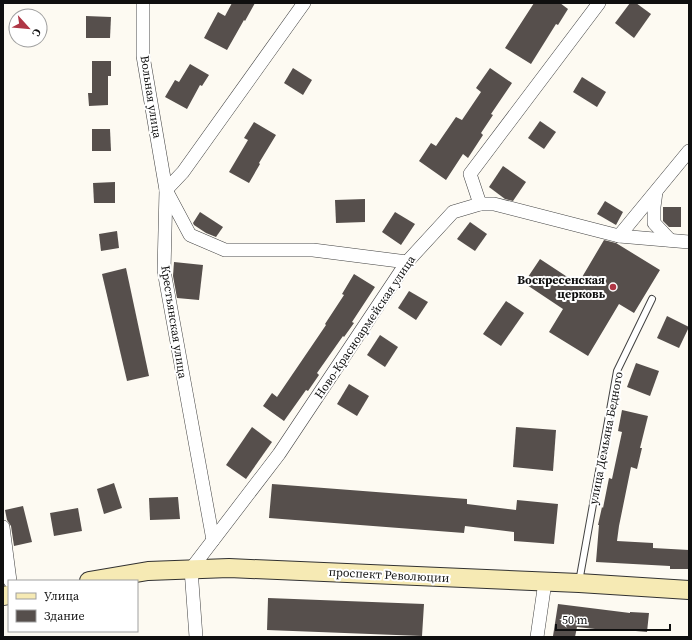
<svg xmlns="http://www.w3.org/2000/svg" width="692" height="640" viewBox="0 0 692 640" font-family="'Source Serif 4',serif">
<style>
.building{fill:#564f4c}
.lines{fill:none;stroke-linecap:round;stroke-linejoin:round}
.lane-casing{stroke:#424242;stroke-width:8}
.street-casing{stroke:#424242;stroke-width:14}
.secondary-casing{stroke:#313131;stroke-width:20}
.lane{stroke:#fff;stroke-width:6}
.street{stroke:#fff;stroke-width:13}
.secondary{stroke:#f6eab4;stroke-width:18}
.poi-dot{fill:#af3645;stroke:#fff;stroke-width:1.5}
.labels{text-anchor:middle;stroke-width:4;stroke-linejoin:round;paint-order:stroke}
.street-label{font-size:12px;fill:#0f0f0f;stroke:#fff}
.poi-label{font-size:12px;font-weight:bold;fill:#0f0f0f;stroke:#fff;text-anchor:end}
</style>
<rect width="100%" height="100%" fill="#fdfaf2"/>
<g class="building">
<polygon points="232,3 255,3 245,21 244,20 227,50 204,38 218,12 225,16"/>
<polygon points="534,3 560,3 568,9 558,25 556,24 531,64 505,48"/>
<polygon points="630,3 636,3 651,14 634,38 615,23"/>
<polygon points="86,16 111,17 110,38 86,38"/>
<polygon points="92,61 111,61 111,76 108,76 108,105 89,106 88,93 92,93"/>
<polygon points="190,64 209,75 202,86 200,85 187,109 165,97 175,80 179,82"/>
<polygon points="293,68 312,80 303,95 284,83"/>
<polygon points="490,68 512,83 491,114 493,115 481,133 483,135 468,158 463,154 446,180 419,161 431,143 436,146 456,117 462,120 481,92 476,88"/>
<polygon points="582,77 606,92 597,107 573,92"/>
<polygon points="540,121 556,132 544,149 528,138"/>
<polygon points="254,122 276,135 259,163 260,164 249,183 229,172 248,140 244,138"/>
<polygon points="92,129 110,129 111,151 92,151"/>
<polygon points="503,166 526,182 513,201 505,199 489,187"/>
<polygon points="115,182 115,203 94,203 93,183"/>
<polygon points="365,199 365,222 336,223 335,200"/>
<polygon points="605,201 623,212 616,225 597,214"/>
<polygon points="663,207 681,207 681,227 669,227 663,221"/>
<polygon points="200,212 223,227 216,237 206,233 194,225 193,223"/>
<polygon points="395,212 415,224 401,245 382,232"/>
<polygon points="470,222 487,234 475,251 457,239"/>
<polygon points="117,231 119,248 101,251 99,234"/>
<polygon points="604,240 616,243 660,270 634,313 619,304 588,356 549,332 563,309 524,283 540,259 578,284"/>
<polygon points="174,262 203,265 199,300 177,298 173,276"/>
<polygon points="126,268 149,376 127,381 102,274"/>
<polygon points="354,274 375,287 352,322 354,323 344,337 343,336 317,373 319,375 308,391 306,390 284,421 263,406 272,393 277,397 326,325 325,324 344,295 342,294"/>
<polygon points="409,291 428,302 416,320 398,308"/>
<polygon points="506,301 524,313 501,346 483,334"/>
<polygon points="667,316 689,327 679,348 657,338"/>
<polygon points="380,335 398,347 385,367 367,355"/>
<polygon points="636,363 659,371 650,396 627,387"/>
<polygon points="349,384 369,396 357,416 337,404"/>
<polygon points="622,410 648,416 640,448 642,448 637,469 631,467 619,526 617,541 653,543 653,548 689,550 689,569 670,569 670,566 596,562 599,525 598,525 602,507 603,508 609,478 612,479 622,432 618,431"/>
<polygon points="252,427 272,442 246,479 226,465"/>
<polygon points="516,427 556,430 553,471 513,467"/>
<polygon points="114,483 122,508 104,514 97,489"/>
<polygon points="272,484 467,499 467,504 516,510 517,500 558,504 554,544 514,541 514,532 465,526 464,533 269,518"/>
<polygon points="178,497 180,519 150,520 149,498"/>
<polygon points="23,506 32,542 14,546 11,526 7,520 5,510"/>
<polygon points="78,508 82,531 54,536 50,513"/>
<polygon points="268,598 424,604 422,636 267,630"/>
<polygon points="558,604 630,613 630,612 649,613 647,632 613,629 613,631 577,627 575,637 553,636"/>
</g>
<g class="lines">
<g class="lane-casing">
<polyline id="lane" points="579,582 617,371 652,299"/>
</g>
<g class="street-casing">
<g id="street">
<polyline points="143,3 143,56 166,190 190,235 225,250 313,250 407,262"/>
<polyline points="656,192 654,207 654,223 670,240"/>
<polyline points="480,204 494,204 619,236 689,242"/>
<polyline points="619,236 689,151"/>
<polyline points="3,527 10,581"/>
<polyline points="213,540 164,271 166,190 183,172 304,3"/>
<polyline points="196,637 191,569 279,454 407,262 453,212 480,204 470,174 599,3"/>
<polyline points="537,637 545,582"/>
</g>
</g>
<g class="secondary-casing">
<g id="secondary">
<polyline points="89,581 148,571 229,568 579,583 689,590"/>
<polyline points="3,596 9,595"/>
</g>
</g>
<use href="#lane" class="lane"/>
<use href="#street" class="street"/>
<use href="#secondary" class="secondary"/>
</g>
<circle class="poi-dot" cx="613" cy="287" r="4"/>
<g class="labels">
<g class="street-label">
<text transform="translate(151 97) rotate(81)" y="4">Вольная улица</text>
<text transform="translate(174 322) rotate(81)" y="4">Крестьянская улица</text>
<text transform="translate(365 327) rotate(-56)" y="4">Ново-Красноармейская улица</text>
<text transform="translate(606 438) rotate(-79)" y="4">улица Демьяна Бедного</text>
<text transform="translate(389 575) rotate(3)" y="4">проспект Революции</text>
</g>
<g class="poi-label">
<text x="605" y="284">Воскресенская<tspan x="605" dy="14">церковь</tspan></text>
</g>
</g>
<rect width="692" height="640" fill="none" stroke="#0f0f0f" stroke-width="8"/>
<rect x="8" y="580" width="130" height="52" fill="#ffffff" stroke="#9f9f9f"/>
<rect x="16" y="593" width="20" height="6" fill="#f6eab4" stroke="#9f9f9f"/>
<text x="44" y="600" font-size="12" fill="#0f0f0f">Улица</text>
<rect x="16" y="610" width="20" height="12" fill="#564f4c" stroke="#9f9f9f"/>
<text x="44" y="620" font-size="12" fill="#0f0f0f">Здание</text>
<g transform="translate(28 28) rotate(117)"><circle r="19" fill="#ffffff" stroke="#9f9f9f"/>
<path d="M0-3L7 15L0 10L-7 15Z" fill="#af3645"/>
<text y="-6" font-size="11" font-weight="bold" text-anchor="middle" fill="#0f0f0f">С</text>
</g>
<path d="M556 624v6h114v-6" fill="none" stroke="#0f0f0f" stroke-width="2"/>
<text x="562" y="624" font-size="12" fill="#0f0f0f" stroke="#ffffff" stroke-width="3" paint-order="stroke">50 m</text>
</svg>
